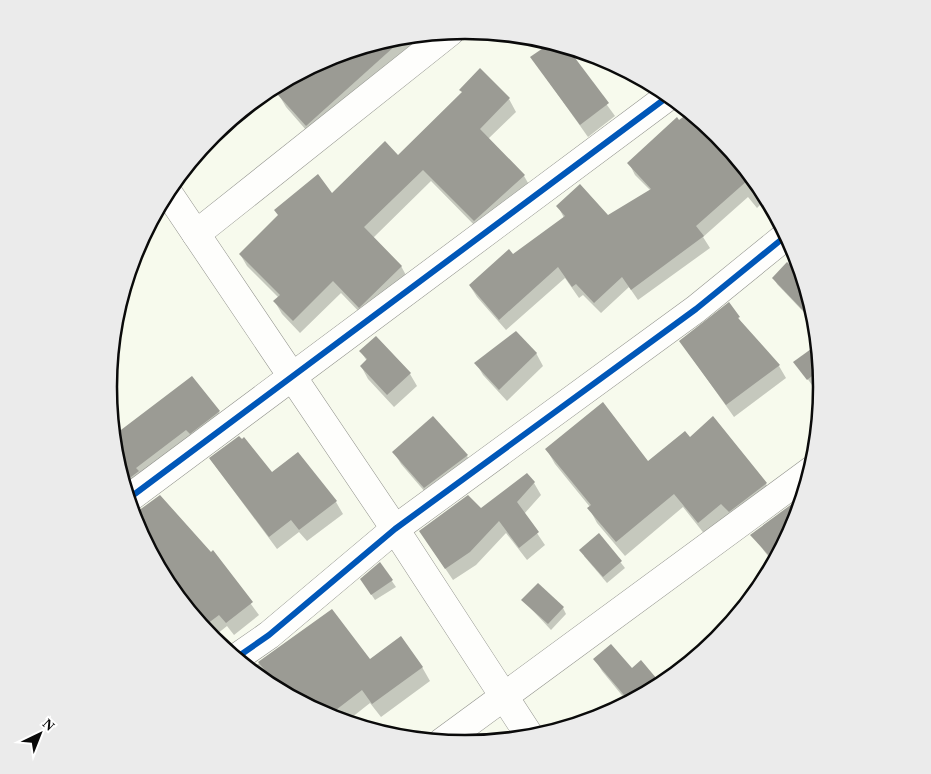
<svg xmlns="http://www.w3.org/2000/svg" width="931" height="774" viewBox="0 0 931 774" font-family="'Times New Roman',serif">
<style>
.shadow{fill:#0003}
.building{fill:#9b9b94}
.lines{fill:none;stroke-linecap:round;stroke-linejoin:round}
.minor-casing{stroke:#91928c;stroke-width:29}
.minor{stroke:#fefefc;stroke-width:28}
.cycleway-casing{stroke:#fff;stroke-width:9}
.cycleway{stroke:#0057b8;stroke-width:6}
.rim{fill:none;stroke:#0a0a0a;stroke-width:2.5}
</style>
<rect width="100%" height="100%" fill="#f7faed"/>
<g class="shadow">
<polygon points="438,33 313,138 286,107 279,95 286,89 281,83 329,57 396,37"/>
<polygon points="553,42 564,46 615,116 588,137 532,58"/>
<polygon points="509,99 516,112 488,139 524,176 531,188 482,233 431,181 373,238 401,266 408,279 366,319 341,293 300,333 282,314 275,302 279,298 247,266 240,254 332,195 398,156"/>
<polygon points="691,112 718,135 762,189 767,198 757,208 748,197 703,237 710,248 638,300 629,287 601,313 583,295 579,298 565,278 506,330 477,297 470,286 564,218 558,206 607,217 651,191 635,175 629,163"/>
<polygon points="148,228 150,232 143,237"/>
<polygon points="774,278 804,280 816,325 777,284"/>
<polygon points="729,304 745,328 779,366 786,378 734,417 680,341"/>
<polygon points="818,346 821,377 812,385 795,362"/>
<polygon points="361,352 410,374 417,386 394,407 368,379 361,366 367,361"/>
<polygon points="536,353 543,366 507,401 483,375 476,363"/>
<polygon points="219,412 229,430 130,504 115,456"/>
<polygon points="713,418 766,484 774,498 706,536 683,507 625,556 597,523 589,508 590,507 555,464 547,450 648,462 690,439"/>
<polygon points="241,441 271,474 336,502 343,514 307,541 299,532 277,549 210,459"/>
<polygon points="394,452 467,456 474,468 432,500 401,464"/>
<polygon points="534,483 541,495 524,514 545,545 527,560 506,533 476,565 453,580 428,543 481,509"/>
<polygon points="803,497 795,524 771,569 768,562 771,560 752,535"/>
<polygon points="140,511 211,553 213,552 259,615 234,635 227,626 212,638 169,585 137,526 145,519"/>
<polygon points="599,535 625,568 607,583 584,556"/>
<polygon points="380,564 396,587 375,600 365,585"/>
<polygon points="523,600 563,608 566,614 551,630"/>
<polygon points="332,610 370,661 422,667 430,681 381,717 370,703 346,722 329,717 267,684 250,670"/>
<polygon points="595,659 632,670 661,685 608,713 625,699 602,671"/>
</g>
<g class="building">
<polygon points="406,36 306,126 278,95 308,69 329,57"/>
<polygon points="552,42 566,46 609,103 580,125 530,57"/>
<polygon points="480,68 510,98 480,129 525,175 474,221 423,170 364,227 402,266 359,308 333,281 293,321 273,301 280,295 239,254 278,215 274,210 318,174 332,193 385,141 398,155 462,92 459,90"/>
<polygon points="690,112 718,135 748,171 748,180 696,226 704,236 631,290 622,277 594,303 576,284 572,287 558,267 499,320 469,285 509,249 513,254 565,216 556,206 580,184 608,215 651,189 627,163 677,117 679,120"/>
<polygon points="787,262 804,278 816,324 772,278"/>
<polygon points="729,302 740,317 738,318 780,365 726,405 679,341"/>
<polygon points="516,331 537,353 499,390 474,363"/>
<polygon points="376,336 411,373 387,395 360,366 367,359 359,351"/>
<polygon points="818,344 821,369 807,380 793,362"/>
<polygon points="192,376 220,411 190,434 186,430 136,468 139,471 123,483 115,456 113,436"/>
<polygon points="603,402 648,461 685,431 690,437 713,416 767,483 729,512 721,504 698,523 674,494 616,542 587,508 591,505 545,449"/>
<polygon points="433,416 468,455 424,488 392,452"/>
<polygon points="239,436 242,439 244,437 272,472 298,452 337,501 299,530 291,520 269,537 209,458"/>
<polygon points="527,473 535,482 517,502 539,532 519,548 499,521 470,552 445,569 419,531 468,495 481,508"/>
<polygon points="160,495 211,552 213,550 253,602 226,623 219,615 203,627 169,585 136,524 144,518 138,511"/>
<polygon points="804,495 795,524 775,562 750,535"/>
<polygon points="599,533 622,561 603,577 579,550"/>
<polygon points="380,562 393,580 371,595 360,579"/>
<polygon points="538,583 564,607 548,624 521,600"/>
<polygon points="332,609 370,659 401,636 423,667 372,704 362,690 328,716 284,693 258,662"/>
<polygon points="611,644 632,668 641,660 662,685 630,702 593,659"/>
</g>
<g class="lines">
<g class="minor-casing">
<g id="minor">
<polyline points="167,191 395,529 531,738"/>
<polyline points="196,234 450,32"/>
<polyline points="128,499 670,95"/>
<polyline points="236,658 269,635 395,529 696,309 787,235"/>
<polyline points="442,742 812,470"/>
</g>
</g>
<use href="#minor" class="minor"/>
<g class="cycleway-casing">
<g id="cycleway">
<polyline points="128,499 670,95"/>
<polyline points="236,658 269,635 395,529 696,309 787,235"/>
</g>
</g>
<use href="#cycleway" class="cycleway"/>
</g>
<path d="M0 0H931V774H0ZM117 387a348 348 0 1 1 696 0a348 348 0 1 1-696 0Z" fill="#ebebeb" fill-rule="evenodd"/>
<path class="rim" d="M117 387a348 348 0 1 1 696 0a348 348 0 1 1-696 0Z"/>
<g transform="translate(40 734) rotate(43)" stroke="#ffffff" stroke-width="4" paint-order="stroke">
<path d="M0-4L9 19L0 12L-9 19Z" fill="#0a0a0a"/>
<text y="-8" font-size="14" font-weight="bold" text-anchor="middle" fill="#0a0a0a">N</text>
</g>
</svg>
